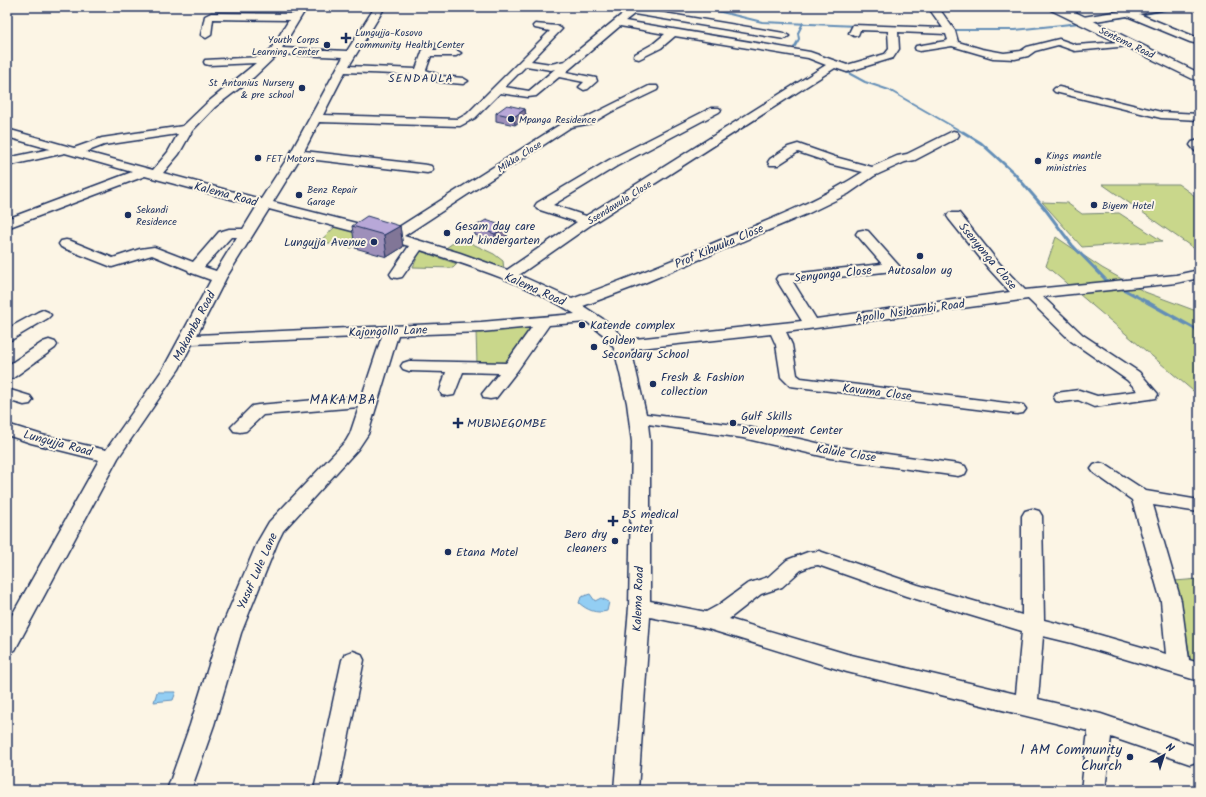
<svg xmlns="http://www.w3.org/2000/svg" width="1206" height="797" viewBox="0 0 1206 797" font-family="Kalam,sans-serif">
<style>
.green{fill:#c9d78b;stroke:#728374}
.water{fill:#93cef3;stroke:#638eb7}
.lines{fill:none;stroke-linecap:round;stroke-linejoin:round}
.stream-far2{stroke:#638eb7;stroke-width:2}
.stream-far1{stroke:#638eb7;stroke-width:3}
.stream{stroke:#638eb7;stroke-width:3.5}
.minor-casing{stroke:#1b2f5e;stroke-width:3}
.major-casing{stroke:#1b2f5e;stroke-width:3}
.minor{fill:#fcf5e5;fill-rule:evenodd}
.major{fill:#fcf5e5;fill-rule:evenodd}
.wall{fill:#9e90ba;stroke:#1b2f5e}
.shaded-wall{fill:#817697;stroke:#1b2f5e}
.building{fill:#b8a8d8;stroke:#1b2f5e}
.poi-dot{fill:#1b2f5e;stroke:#fcf5e5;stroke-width:1.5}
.labels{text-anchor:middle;stroke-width:4;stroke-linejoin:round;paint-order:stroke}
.far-poi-label{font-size:10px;fill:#1b2f5e;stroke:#fcf5e5;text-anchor:start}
.far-street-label{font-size:10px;fill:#1b2f5e;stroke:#fcf5e5}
.far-quarter-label{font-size:12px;letter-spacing:1px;fill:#1b2f5e;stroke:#fcf5e5}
.street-label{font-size:12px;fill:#1b2f5e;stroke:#fcf5e5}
.poi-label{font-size:12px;fill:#1b2f5e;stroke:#fcf5e5;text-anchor:start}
.neighbourhood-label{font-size:13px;letter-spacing:1px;fill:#1b2f5e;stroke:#fcf5e5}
.near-poi-label{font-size:14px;fill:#1b2f5e;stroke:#fcf5e5;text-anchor:end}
</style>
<rect width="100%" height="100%" fill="#fcf5e5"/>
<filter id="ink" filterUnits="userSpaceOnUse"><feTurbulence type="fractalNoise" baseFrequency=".025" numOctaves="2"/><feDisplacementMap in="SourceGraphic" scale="8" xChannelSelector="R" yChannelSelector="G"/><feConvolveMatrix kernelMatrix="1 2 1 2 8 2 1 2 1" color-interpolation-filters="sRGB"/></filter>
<g filter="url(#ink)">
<g class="green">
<polygon points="1102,184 1178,184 1199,199 1199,252"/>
<polygon points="1042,202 1067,203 1082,214 1119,213 1162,241 1082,247"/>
<polygon points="336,226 365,235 351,248 319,242"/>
<polygon points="1056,237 1102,268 1145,292 1199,312 1199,396 1046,266"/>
<polygon points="460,238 494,254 503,261 504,270 446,248"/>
<polygon points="420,251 457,264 453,268 413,267"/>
<polygon points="531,328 505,365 477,364 476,331"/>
<polygon points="1199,579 1199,668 1192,666 1175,581"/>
</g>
<g class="water">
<path d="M590,594L595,601L601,598L609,602L607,611C596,614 587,610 579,603L581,597Z"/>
<polygon points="157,692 176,692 173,700 154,702"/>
</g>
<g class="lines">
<g class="stream-far2">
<polyline points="701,7 762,22 858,26"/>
<polyline points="1138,15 1183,7"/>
<polyline points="1091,22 1132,16"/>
<polyline points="950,30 1015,30 1080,23"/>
<polyline points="791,53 799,39 798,33 803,23"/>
<polyline points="841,69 865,82 889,90 964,133"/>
</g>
<g class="stream-far1">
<polyline points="963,132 981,143 1013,172 1045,209 1072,245 1106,280 1112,283"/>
<polyline points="1119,287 1149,303"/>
</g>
<polyline class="stream" points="1147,302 1199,331"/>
<g class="minor-casing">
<g id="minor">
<path d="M297,7H307L282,48L347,51L375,7H385L349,66L416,69L425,44L430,41L435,44L433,50H456L461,53L456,56H431L426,70L441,76L463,78L468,81L463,84L440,82L419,75L345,72L323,115L458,119L467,114L550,31L535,28L533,26L535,24L557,26L562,29L531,61L551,64L565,61L631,7H642L640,9L784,33L789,36L784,39L634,14L625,21L810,52L847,65L885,54L889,49L888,31L860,30L858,35L854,36L849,33L853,25L943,28L928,7H938L955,31L958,42L982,49L1004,53L1021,51L1027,47L1059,39L1076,45L1133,41L1134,43L1129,46L1075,51L1058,45L1035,51L1028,56L1015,59L993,58L952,46L920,51L916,50L915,48L916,46L946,41L948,40L946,34L898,32L899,49L893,58L847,72L835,68L592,224L519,275L572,299C627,279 681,257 735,234C779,216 823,198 863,172L829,164L822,160L798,152L778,165H770L768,162L770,159L788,147L798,144L835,157L872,167L897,156L907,154L953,131L957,132L959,135L957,138L915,160L905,162L874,176L848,194L809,213L644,283L583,306L606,321L626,340L802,321L776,279L778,276L783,275L882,264L856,234L858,231L863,230L868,231L900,267L898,270L893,271L793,282L816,319L1010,292L989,269L949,219L947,216L949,213H959L999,263L1025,290L1176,275L1199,270V278L1176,283L1043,297L1083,335L1139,372L1158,394L1156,398L1150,399L1094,407L1078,400L1062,402L1056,401L1054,397L1056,393L1079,390L1097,396L1138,391L1127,380L1071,341L1028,299L786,332L792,345L797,375L801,378L1023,405L1026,409L1023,413L1017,414L790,386L781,377L776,345L771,334L631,349L646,414L743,426L830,446L958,464L965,466L967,470L965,474L958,476L830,458L743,438L648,424L650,442V601L706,612L717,606L747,584L768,577L787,560L808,552L819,551L918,585L1022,615V516L1025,511L1032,509L1039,511L1042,516L1044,620L1072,627L1166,654L1161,601L1132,500L1094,473L1091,469L1094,465L1100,463L1106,465L1146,491L1199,500V512L1153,505L1181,601L1189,660L1199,663V681L1072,643L1043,636L1038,699L1101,714L1198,747V761L1190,764L1111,737L1105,790H1081L1088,731L847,672L708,629L650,617L638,790H614L629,607L632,442L627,403L614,348L605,336L587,322L549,325L517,371L496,398L490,399L484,398L482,394L499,373L463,372L454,395L448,396L442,395L440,391L446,372L409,371L403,369L401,366L403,363L409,361L506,363L532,327L481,332L398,335L368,434L358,449L283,531L278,541L241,633L214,725L191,790H167L190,725L219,633L258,541L269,522L346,441L350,434L359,407L263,415L246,431L240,432L234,431L231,427L252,406L258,405L362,396L382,336L192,344L179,369L118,458L15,650L7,652V624L99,460L31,443L7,435V424L42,435L106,450L163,369L211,280L189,272L188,270L152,255L112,267L61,247L59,244L61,241L66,240L71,241L113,258L140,249L154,247L193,262L219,232L229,229H243L257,206L145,176L7,228V219L132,172L65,153L7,166V158L50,149L7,137V129L74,148L102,138L183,126L207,103L256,63L209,65L205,64L204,62L205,60L263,57L271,49L289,20L213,19L211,35L206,38L201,35L205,16L211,13L293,14ZM620,26L665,34L653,44L635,54L634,56L635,58L639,59L661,48L675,36L808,58L826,65L586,216L553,205L617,166L719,112L721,110L719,108H711L609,160L537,203L535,206L537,209L577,222L507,270L460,253L404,236L571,127L592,123L611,112L657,90L658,88L657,86H649L585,118L564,122L391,232L273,202L300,158L427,173L431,172L433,169L431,166L427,165L304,151L319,122L460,126L475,118L500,93L528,97L536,96L559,77L584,82L579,87L584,90L588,89L597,81L596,78L566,72ZM278,54L343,57L290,154L261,199L163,173L179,154L192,131L215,107L254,77ZM526,66L551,70L555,69L529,91L505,87ZM178,134L168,152L153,170L86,152L104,145ZM269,209L409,246L390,274L392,277L397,278L402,277L421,250C473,267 528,284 575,314L481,322L197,335L226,278ZM231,237H237L216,271L204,267ZM818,565L906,596L1022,631L1016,694L847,654L729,619L761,594L782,587L801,570L811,566Z"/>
<polygon points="1144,7 1166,7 1161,10 1139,14 1198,38 1199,40 1194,43 1190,42 1127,16 1083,23 1078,20 1083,17"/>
<polygon points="1059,87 1161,112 1199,114 1199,120 1161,118 1055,92 1053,90 1055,88"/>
<polygon points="1199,140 1199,152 1195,151 1190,145 1192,142"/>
<polygon points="43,310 48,312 51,315 48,318 13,339 7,341 7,329 38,312"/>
<polygon points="49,340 55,342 57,345 55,348 13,378 7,379 7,366 43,342"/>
<polygon points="7,389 30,396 33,400 30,404 24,405 7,400"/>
<polygon points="353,651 361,654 364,660 338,790 314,790 342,660 345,654"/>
</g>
</g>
<g class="major-casing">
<polygon id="major" points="1049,7 1065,7 1199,73 1199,82 1051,10"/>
</g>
<use href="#minor" class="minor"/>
<use href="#major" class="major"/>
</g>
<g class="wall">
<polygon points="525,109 526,116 515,125 496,121 496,113"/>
<polygon points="352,226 400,226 403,247 387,257 355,248"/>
<polygon points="474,227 506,227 507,236 495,243 475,235"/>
</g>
<g class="shaded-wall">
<polygon points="525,109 526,116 515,125 514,117"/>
<polygon points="400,226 403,247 387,257 384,235"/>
<polygon points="506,227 507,236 495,243 495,234"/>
</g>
<g class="building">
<polygon points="507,105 525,109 514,117 496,113"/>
<polygon points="367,216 400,226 384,235 352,226"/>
<polygon points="486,220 506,227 495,234 474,227"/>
</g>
</g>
<g class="poi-dot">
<path d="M344 32h4v4h4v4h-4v4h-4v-4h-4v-4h4z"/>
<circle cx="327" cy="45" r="4"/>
<circle cx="302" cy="88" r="4"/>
<circle cx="511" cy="119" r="4"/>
<circle cx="258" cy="158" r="4"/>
<circle cx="1038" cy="161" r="4"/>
<circle cx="299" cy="195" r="4"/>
<circle cx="1094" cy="205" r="4"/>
<circle cx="128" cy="215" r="4"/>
<circle cx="447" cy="233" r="4"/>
<circle cx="374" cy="242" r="4"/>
<circle cx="920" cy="256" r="4"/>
<circle cx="582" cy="325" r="4"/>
<circle cx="594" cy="347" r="4"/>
<circle cx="653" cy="384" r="4"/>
<path d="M456 417h4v4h4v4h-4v4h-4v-4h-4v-4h4z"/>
<circle cx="733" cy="423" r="4"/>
<path d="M611 515h4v4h4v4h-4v4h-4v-4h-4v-4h4z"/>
<circle cx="615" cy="541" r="4"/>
<circle cx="448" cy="552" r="4"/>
<circle cx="1130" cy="757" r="4"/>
</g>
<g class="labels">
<g class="far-poi-label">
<text x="355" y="36">Lungujja-Kosovo<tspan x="355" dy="12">community Health Center</tspan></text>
<text x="319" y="43" text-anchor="end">Youth Corps<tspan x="319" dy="12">Learning Center</tspan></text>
<text x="294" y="86" text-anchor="end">St Antonius Nursery<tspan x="294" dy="12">&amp; pre school</tspan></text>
<text x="519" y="123">Mpanga Residence</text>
<text x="1046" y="159">Kings mantle<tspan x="1046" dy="12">ministries</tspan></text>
<text x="266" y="162">FET Motors</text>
<text x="307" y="193">Benz Repair<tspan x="307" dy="12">Garage</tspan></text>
<text x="1102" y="209">Biyem Hotel</text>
<text x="136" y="213">Sekandi<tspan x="136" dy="12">Residence</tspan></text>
</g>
<g class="far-street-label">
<text transform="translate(1127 42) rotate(26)" y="4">Sentema Road</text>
<text transform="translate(519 156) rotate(-32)" y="4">Mikka Close</text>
<text transform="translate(619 202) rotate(-32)" y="4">Ssendawula Close</text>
</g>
<g class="far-quarter-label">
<text x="421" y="82">SENDAULA</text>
</g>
<g class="street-label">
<text transform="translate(226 194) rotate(15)" y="4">Kalema Road</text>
<text transform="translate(719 246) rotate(-23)" y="4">Prof Kibuuka Close</text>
<text transform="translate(988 256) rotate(50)" y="4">Ssenyonga Close</text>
<text transform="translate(833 274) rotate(-6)" y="4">Senyonga Close</text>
<text transform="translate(535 289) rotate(24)" y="4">Kalema Road</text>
<text transform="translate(910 311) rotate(-8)" y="4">Apollo Nsibambi Road</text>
<text transform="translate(194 326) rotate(-62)" y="4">Makamba Road</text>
<text transform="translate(388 331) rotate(-2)" y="4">Kajongollo Lane</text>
<text transform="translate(877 392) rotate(7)" y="4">Kavuma Close</text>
<text transform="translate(58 443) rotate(15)" y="4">Lungujja Road</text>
<text transform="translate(846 453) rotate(9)" y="4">Kalule Close</text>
<text transform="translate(257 571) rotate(-66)" y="4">Yusuf Lule Lane</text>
<text transform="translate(638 599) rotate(-88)" y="4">Kalema Road</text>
</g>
<g class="poi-label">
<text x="455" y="230">Gesam day care<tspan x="455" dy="14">and kindergarten</tspan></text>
<text x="366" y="246" text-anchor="end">Lungujja Avenue</text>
<text x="920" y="274" text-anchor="middle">Autosalon ug</text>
<text x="590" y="329">Katende complex</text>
<text x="602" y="344">Golden<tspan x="602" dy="14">Secondary School</tspan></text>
<text x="661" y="381">Fresh &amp; Fashion<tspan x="661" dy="14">collection</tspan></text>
<text x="741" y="420">Gulf Skills<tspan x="741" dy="14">Development Center</tspan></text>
<text x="467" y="427">MUBWEGOMBE</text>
<text x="622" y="518">BS medical<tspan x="622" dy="14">center</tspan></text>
<text x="607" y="538" text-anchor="end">Bero dry<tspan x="607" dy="14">cleaners</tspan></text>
<text x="456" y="556">Etana Motel</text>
</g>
<g class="neighbourhood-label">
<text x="343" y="404">MAKAMBA</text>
</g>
<g class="near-poi-label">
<text x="1122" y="754">I AM Community<tspan x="1122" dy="16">Church</tspan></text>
</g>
</g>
<rect width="1206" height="797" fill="none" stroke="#fcf5e5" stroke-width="24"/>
<rect x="12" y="12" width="1182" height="773" fill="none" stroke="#1b2f5e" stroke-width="1.5" filter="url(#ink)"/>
<g transform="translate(1164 755) rotate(39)" stroke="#fcf5e5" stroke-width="3" paint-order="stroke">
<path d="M0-3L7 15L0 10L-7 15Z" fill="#1b2f5e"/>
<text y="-6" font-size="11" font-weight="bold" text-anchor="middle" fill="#1b2f5e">N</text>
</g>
</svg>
